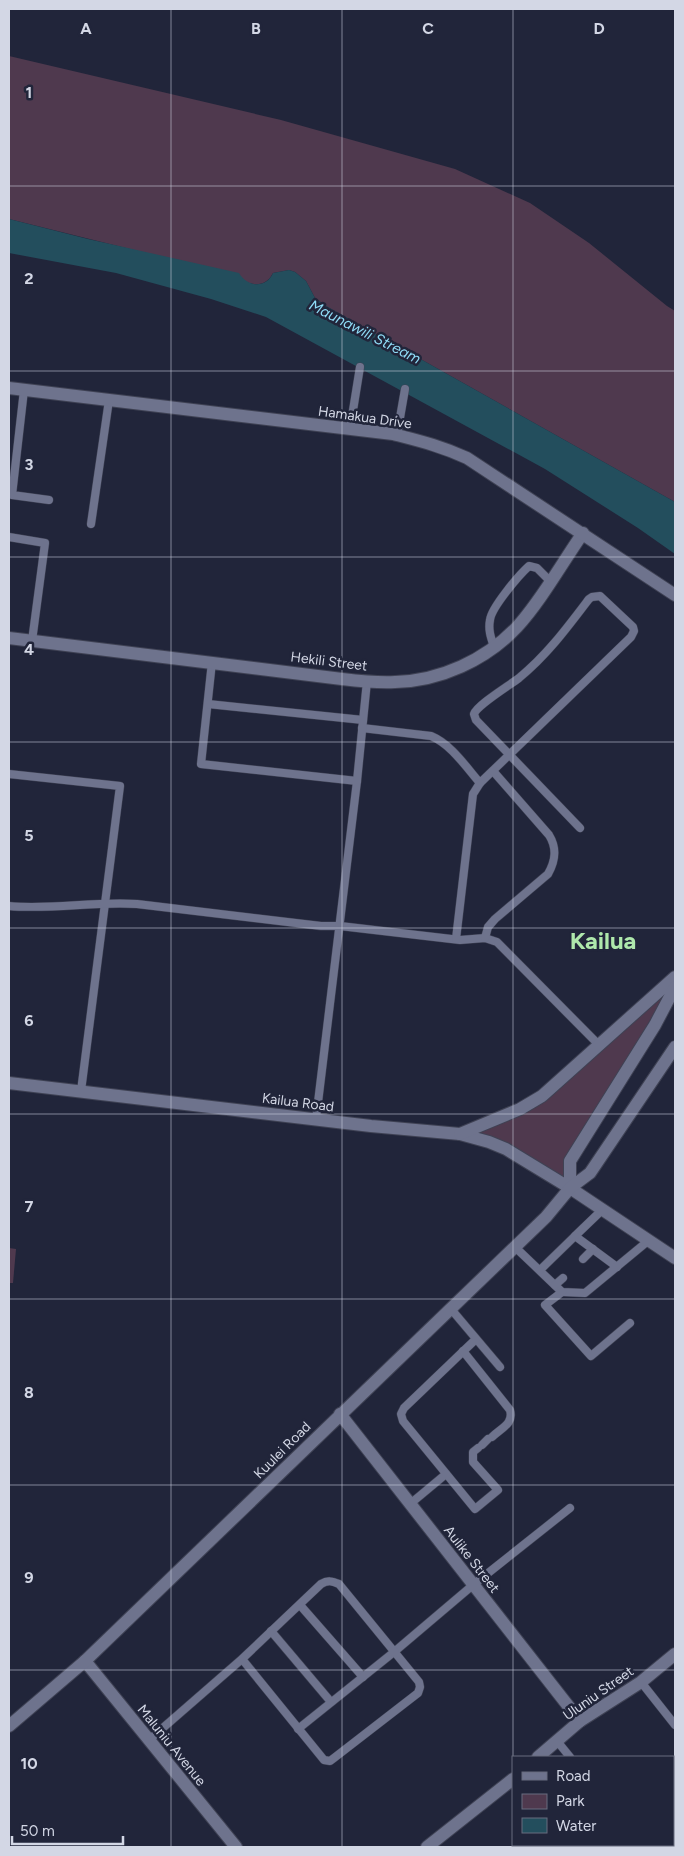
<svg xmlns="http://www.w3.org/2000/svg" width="684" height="1856" viewBox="0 0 684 1856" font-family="Figtree,sans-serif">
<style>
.green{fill:#4f394e}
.water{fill:#234e5d}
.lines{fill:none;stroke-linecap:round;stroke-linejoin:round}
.service-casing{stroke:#3f4254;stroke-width:9}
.minor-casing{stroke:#3f4254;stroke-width:14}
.tertiary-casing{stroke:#3f4254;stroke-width:14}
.secondary-casing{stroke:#3f4254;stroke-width:14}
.service{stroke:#6e738d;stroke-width:8}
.minor{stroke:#6e738d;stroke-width:12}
.tertiary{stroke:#6e738d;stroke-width:12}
.secondary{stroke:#6e738d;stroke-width:12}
.grid{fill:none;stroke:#d3d7e5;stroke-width:1;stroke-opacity:0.55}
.labels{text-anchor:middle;stroke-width:5;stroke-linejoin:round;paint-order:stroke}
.street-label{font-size:14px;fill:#d3d7e5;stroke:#21253a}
.water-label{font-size:15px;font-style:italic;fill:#8fdbf6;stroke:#21253a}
.town-label{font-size:24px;font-weight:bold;fill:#afe8ac;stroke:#21253a}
.grid-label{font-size:16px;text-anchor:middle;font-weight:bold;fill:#d3d7e5;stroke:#21253a;stroke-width:5;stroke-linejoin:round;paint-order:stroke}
</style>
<rect width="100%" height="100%" fill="#21253a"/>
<g class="green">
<path d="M9,56L281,120L455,169L530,203L589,243L667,306L675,311V502L326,306L315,298L306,281L295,272L289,270L273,273C266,287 254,286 242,280L154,255L9,219Z"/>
<polygon points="675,977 571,1158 570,1188 514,1153 460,1134 520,1109"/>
<polygon points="9,1248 16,1249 13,1283 9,1283"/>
</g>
<path class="water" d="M9,219L88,239L239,273C247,287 266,289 273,273L289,270L295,272L306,281L315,298L326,306L675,502V554L638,528L545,469L266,317L211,299L116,273L9,253Z"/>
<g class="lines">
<g class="service-casing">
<g id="service">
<polyline points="24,390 12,495 49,500"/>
<polyline points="350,429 360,367"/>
<polyline points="397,435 405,389"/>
<polyline points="91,524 109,400"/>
<polyline points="9,537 45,543 32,641"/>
<path d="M494,647C491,638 488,630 490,620C491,608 519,575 529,566L537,568L550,581"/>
<polyline points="212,662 201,764 357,781"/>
<polyline points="208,704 363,720"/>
<path d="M362,728L431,736C451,744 466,767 480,783L631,637L634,631L633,627L600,596L592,597L589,599C567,628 547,655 519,678C510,685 477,705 474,714L476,720L580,828"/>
<polyline points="9,774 120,786 81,1091"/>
<path d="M9,906C52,910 94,901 137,904L321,926H340L460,940L485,938L497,942L600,1046"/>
<path d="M485,938L488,927L495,919L548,874C556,860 557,848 549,835L493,771"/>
<polyline points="456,939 473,794 480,783"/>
<polyline points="316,1119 357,781 367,681"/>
<polyline points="602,1210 575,1236 617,1267"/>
<polyline points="515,1247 562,1292 585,1293 648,1241"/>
<polyline points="583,1259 593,1249"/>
<polyline points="540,1270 575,1236"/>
<polyline points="555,1285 563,1278"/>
<polyline points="562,1292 545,1305 591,1356 630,1323"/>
<polyline points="451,1309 500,1367"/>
<polyline points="476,1339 404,1408 401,1414 403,1421 475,1509 498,1490 473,1462 473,1452 478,1448"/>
<path d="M463,1351L510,1410C514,1424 501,1428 492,1437"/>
<polyline points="482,1445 488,1439"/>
<polyline points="410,1504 446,1474"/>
<polyline points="300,1605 363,1677"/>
<polyline points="271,1631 331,1702"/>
<polyline points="641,1682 675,1725"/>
<polyline points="298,1729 394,1652 473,1585 570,1508"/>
<path d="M149,1740L242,1659L324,1760L330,1761L334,1758L418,1693L420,1687L419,1682L339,1584C332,1581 328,1580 321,1584L242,1659"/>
<polyline points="557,1741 570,1757"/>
</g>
</g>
<g class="minor-casing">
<g id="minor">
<path d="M9,638L342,679C359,681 377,683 395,682C440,681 486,660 517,627C541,601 562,563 583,533"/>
<polyline points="340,1414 580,1721"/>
<polyline points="85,1661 236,1847"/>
<polyline points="538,1757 580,1721 641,1682 675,1654"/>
<polyline points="427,1847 513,1779"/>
</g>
</g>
<g class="tertiary-casing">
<polyline id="tertiary" points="9,1083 371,1126 460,1134 489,1142 506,1149 570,1188"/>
</g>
<g class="secondary-casing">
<g id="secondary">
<path d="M9,388L393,434C420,441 441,446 467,458L675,595"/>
<polyline points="460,1134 520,1109 542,1096 675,977"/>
<polyline points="570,1188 570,1161 655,1025 675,987"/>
<polyline points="570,1188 675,1258"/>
<polyline points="9,1726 85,1661 546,1217 570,1188 590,1173 675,1047"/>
</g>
</g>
<use href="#service" class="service"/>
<use href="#minor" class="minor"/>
<use href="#tertiary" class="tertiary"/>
<use href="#secondary" class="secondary"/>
</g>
<path class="grid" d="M171,9V1847M342,9V1847M513,9V1757M9,186H675M9,371H675M9,557H675M9,742H675M9,928H675M9,1114H675M9,1299H675M9,1485H675M9,1670H675M513,1845V1847"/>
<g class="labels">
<g class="street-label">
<text transform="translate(365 417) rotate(8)" y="5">Hamakua Drive</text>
<text transform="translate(329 661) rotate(7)" y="5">Hekili Street</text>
<text transform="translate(298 1102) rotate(7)" y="5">Kailua Road</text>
<text transform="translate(282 1450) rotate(-45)" y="5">Kuulei Road</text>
<text transform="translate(472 1559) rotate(52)" y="5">Aulike Street</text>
<text transform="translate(598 1693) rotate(-35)" y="5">Uluniu Street</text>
<text transform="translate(172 1745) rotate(51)" y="5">Maluniu Avenue</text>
</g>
<g class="water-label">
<text transform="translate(365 332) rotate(27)" y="5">Maunawili Stream</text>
</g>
<g class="town-label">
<text x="603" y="949">Kailua</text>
</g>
</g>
<g class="grid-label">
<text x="86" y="34">A</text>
<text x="256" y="34">B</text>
<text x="428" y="34">C</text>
<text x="599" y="34">D</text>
<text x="29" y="98">1</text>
<text x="29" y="284">2</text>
<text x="29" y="470">3</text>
<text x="29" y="655">4</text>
<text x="29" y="841">5</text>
<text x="29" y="1026">6</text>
<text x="29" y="1212">7</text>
<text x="29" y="1398">8</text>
<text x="29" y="1583">9</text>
<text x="29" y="1769">10</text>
</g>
<rect width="684" height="1856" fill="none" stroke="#d3d7e5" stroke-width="20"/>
<rect x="512" y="1756" width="162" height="90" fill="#21253a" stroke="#686c7e"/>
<rect x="522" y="1772" width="25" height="8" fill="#6e738d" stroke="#686c7e"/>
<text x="556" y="1781" font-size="15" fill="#d3d7e5">Road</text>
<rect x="522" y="1794" width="25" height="15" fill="#4f394e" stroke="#686c7e"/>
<text x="556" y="1806" font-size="15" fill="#d3d7e5">Park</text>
<rect x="522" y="1818" width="25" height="15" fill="#234e5d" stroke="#686c7e"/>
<text x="556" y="1831" font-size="15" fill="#d3d7e5">Water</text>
<path d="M12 1836v8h111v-8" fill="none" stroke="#d3d7e5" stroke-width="2.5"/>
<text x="20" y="1836" font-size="15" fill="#d3d7e5" stroke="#21253a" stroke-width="4" paint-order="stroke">50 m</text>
</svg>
